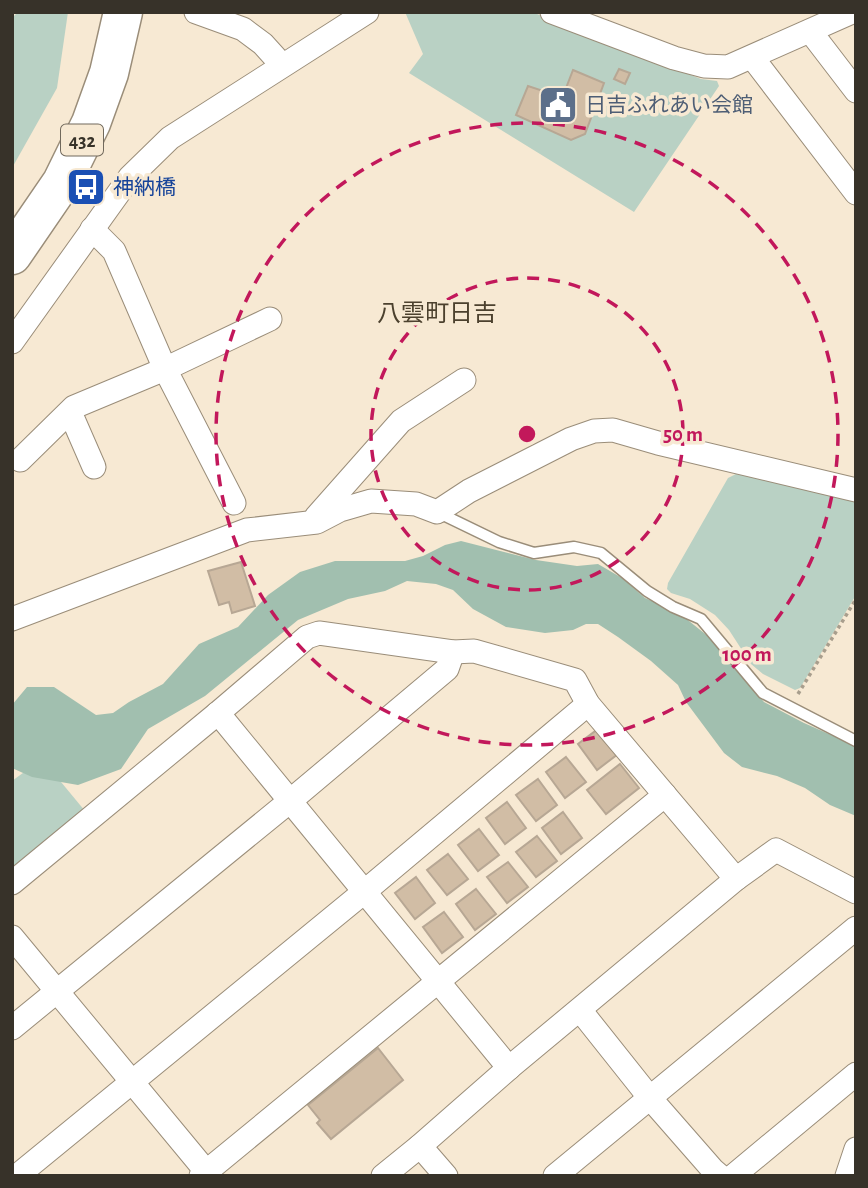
<svg xmlns="http://www.w3.org/2000/svg" width="868" height="1188" viewBox="0 0 868 1188" font-family="'Alegreya Sans','Noto Sans JP',sans-serif">
<style>
.green{fill:#b9d1c4}
.forest{fill:#a1bfaf}
.building{fill:#d1bda5;stroke:#b7a794;stroke-width:2}
.lines{fill:none;stroke-linecap:round;stroke-linejoin:round}
.lane-casing{stroke:#9a8d79;stroke-width:13}
.street-casing{stroke:#9a8d79;stroke-width:25}
.highway-casing{stroke:#9a8d79;stroke-width:41}
.path{stroke:#a89e8d;stroke-width:3.5;stroke-dasharray:3.5 3.5;stroke-linecap:butt}
.lane{stroke:#fff;stroke-width:10}
.street{stroke:#fff;stroke-width:23}
.highway{stroke:#fff;stroke-width:38}
.ring{fill:none;stroke:#c2185b;stroke-width:3.5;stroke-dasharray:12 9}
.labels{text-anchor:middle;stroke-width:7;stroke-linejoin:round;paint-order:stroke}
.shield{fill:#f7e9d3;stroke:#71695c;stroke-width:2}
.shield-label{font-size:19px;font-weight:bold;fill:#373229}
.service-label{font-size:21px;fill:#4e5e75;stroke:#f7e9d3;text-anchor:start}
.transit-label{font-size:21px;fill:#164399;stroke:#f7e9d3;text-anchor:start}
.quarter-label{font-size:24px;fill:#4c412e;stroke:#f7e9d3}
.centre{fill:#c2185b;stroke:#f7e9d3;stroke-width:3.5}
.ring-label{font-size:21px;text-anchor:middle;font-weight:bold;fill:#c2185b;stroke:#f7e9d3;stroke-width:7;stroke-linejoin:round;paint-order:stroke}
</style>
<rect width="100%" height="100%" fill="#f7e9d3"/>
<g class="green">
<polygon points="18,12 68,12 57,88 12,168 12,18"/>
<polygon points="405,12 532,12 701,79 717,81 719,86 634,212 409,73 423,54"/>
<polygon points="736,474 856,499 856,595 800,688 795,690 763,674 751,664 729,630 715,615 690,599 671,593 667,589 668,583 728,478"/>
<polygon points="42,759 85,811 12,869 12,781"/>
</g>
<polygon class="forest" points="461,541 536,560 577,566 598,564 622,578 645,598 679,613 709,637 764,702 804,723 856,746 856,816 830,805 805,788 777,776 742,767 724,753 686,702 678,685 651,661 618,637 598,624 586,624 573,630 545,633 506,627 473,609 453,590 436,584 407,581 385,591 348,599 298,620 205,696 148,729 121,769 78,785 32,777 12,768 12,705 27,687 54,687 96,715 113,713 129,702 163,684 199,644 238,627 268,595 300,572 335,561 405,561 423,556 445,545"/>
<g class="building">
<polygon points="619,69 630,73 625,84 614,79"/>
<polygon points="573,70 604,83 585,134 571,140 516,115 528,86 552,94 558,89 566,88"/>
<polygon points="241,562 255,606 232,613 229,602 219,605 208,571"/>
<polygon points="598,729 618,754 597,770 578,744"/>
<polygon points="566,757 586,782 565,798 546,772"/>
<polygon points="620,764 639,788 606,814 587,790"/>
<polygon points="538,779 557,805 536,821 516,795"/>
<polygon points="507,802 526,828 505,844 486,818"/>
<polygon points="563,812 582,838 561,854 542,828"/>
<polygon points="479,829 499,855 478,871 458,845"/>
<polygon points="537,836 557,861 536,877 516,852"/>
<polygon points="448,854 468,879 447,895 427,870"/>
<polygon points="508,862 528,887 507,903 487,877"/>
<polygon points="416,877 435,903 415,919 395,893"/>
<polygon points="476,889 496,914 475,930 456,904"/>
<polygon points="444,912 463,937 442,953 423,927"/>
<polygon points="378,1048 403,1080 331,1139 317,1123 320,1120 308,1105"/>
</g>
<g class="lines">
<g class="lane-casing">
<polyline id="lane" points="437,512 499,542 534,553 574,547 601,553 647,591 673,607 701,619 763,693 856,741"/>
</g>
<g class="street-casing">
<g id="street">
<polyline points="196,12 243,29 263,44 282,65"/>
<polyline points="552,12 674,58 704,66 728,67 852,12"/>
<polyline points="810,31 856,91"/>
<polyline points="752,57 856,193"/>
<polyline points="92,229 114,251 165,369 234,503"/>
<polyline points="12,342 130,177 170,138 367,12"/>
<polyline points="70,412 94,467"/>
<polyline points="20,460 74,407 165,369 270,319"/>
<polyline points="316,517 401,421 464,380"/>
<polyline points="12,619 247,530 317,522 340,510 371,501 416,504 437,512 469,491 571,439 594,431 613,430 658,443 856,490"/>
<polyline points="218,713 509,1068"/>
<polyline points="12,883 218,713 307,637 319,633 453,652 474,651 575,680 588,704 736,879"/>
<polyline points="12,937 210,1176"/>
<polyline points="580,1010 650,1098 713,1170 720,1176"/>
<polyline points="12,1028 290,801 447,669 453,652"/>
<polyline points="420,1146 446,1176"/>
<polyline points="17,1176 364,892 588,704"/>
<polyline points="201,1176 665,795"/>
<polyline points="383,1176 420,1146 509,1068 736,879 776,850 856,892"/>
<polyline points="555,1176 856,928"/>
<polyline points="733,1176 856,1074"/>
<polyline points="847,1176 856,1149"/>
</g>
</g>
<g class="highway-casing">
<polyline id="highway" points="12,255 62,182 91,123 109,73 123,12"/>
</g>
<polyline class="path" points="798,694 856,599"/>
<use href="#lane" class="lane"/>
<use href="#street" class="street"/>
<use href="#highway" class="highway"/>
</g>
<g class="ring">
<circle cx="527" cy="434" r="156"/>
<circle cx="527" cy="434" r="311"/>
</g>
<defs>
<g id="civic-square" transform="scale(2.0125)"><rect x="-9" y="-9" width="18" height="18" rx="4" fill="#5c6f8a" stroke="#f7e9d3"/><path d="M-.6-6.5H3V-4.5H.6V-3L4-1V1h2V6H-6V1h2V-1L-.6-3ZM-1.2 2.5V6h2.4V2.5Z" fill="#fff"/></g>
<g id="bus-square" transform="scale(2.0125)"><rect x="-9" y="-9" width="18" height="18" rx="4" fill="#1a4fb4" stroke="#f7e9d3"/><path d="M-5-6H5V4H4V6H2V4H-2V6H-4V4H-5ZM-3.5-4V0h7V-4ZM-3.5 1.2v1.5H-2V1.2ZM2 1.2v1.5H3.5V1.2Z" fill="#fff"/></g>
</defs>
<g fill-rule="evenodd">
<use href="#civic-square" x="558" y="105"/>
<use href="#bus-square" x="86" y="187"/>
</g>
<g class="labels">
<rect class="shield" x="61" y="124.5" width="42" height="31" rx="5"/>
<g class="shield-label">
<text x="82" y="147">432</text>
</g>
<g class="service-label">
<text x="585" y="112">日吉ふれあい会館</text>
</g>
<g class="transit-label">
<text x="113" y="194">神納橋</text>
</g>
<g class="quarter-label">
<text x="437" y="321">八雲町日吉</text>
</g>
</g>
<circle cx="527" cy="434" r="10" class="centre"/>
<g class="ring-label">
<text x="683" y="441">50 m</text>
<text x="747" y="661">100 m</text>
</g>
<rect width="868" height="1188" fill="none" stroke="#373229" stroke-width="28"/>
</svg>
